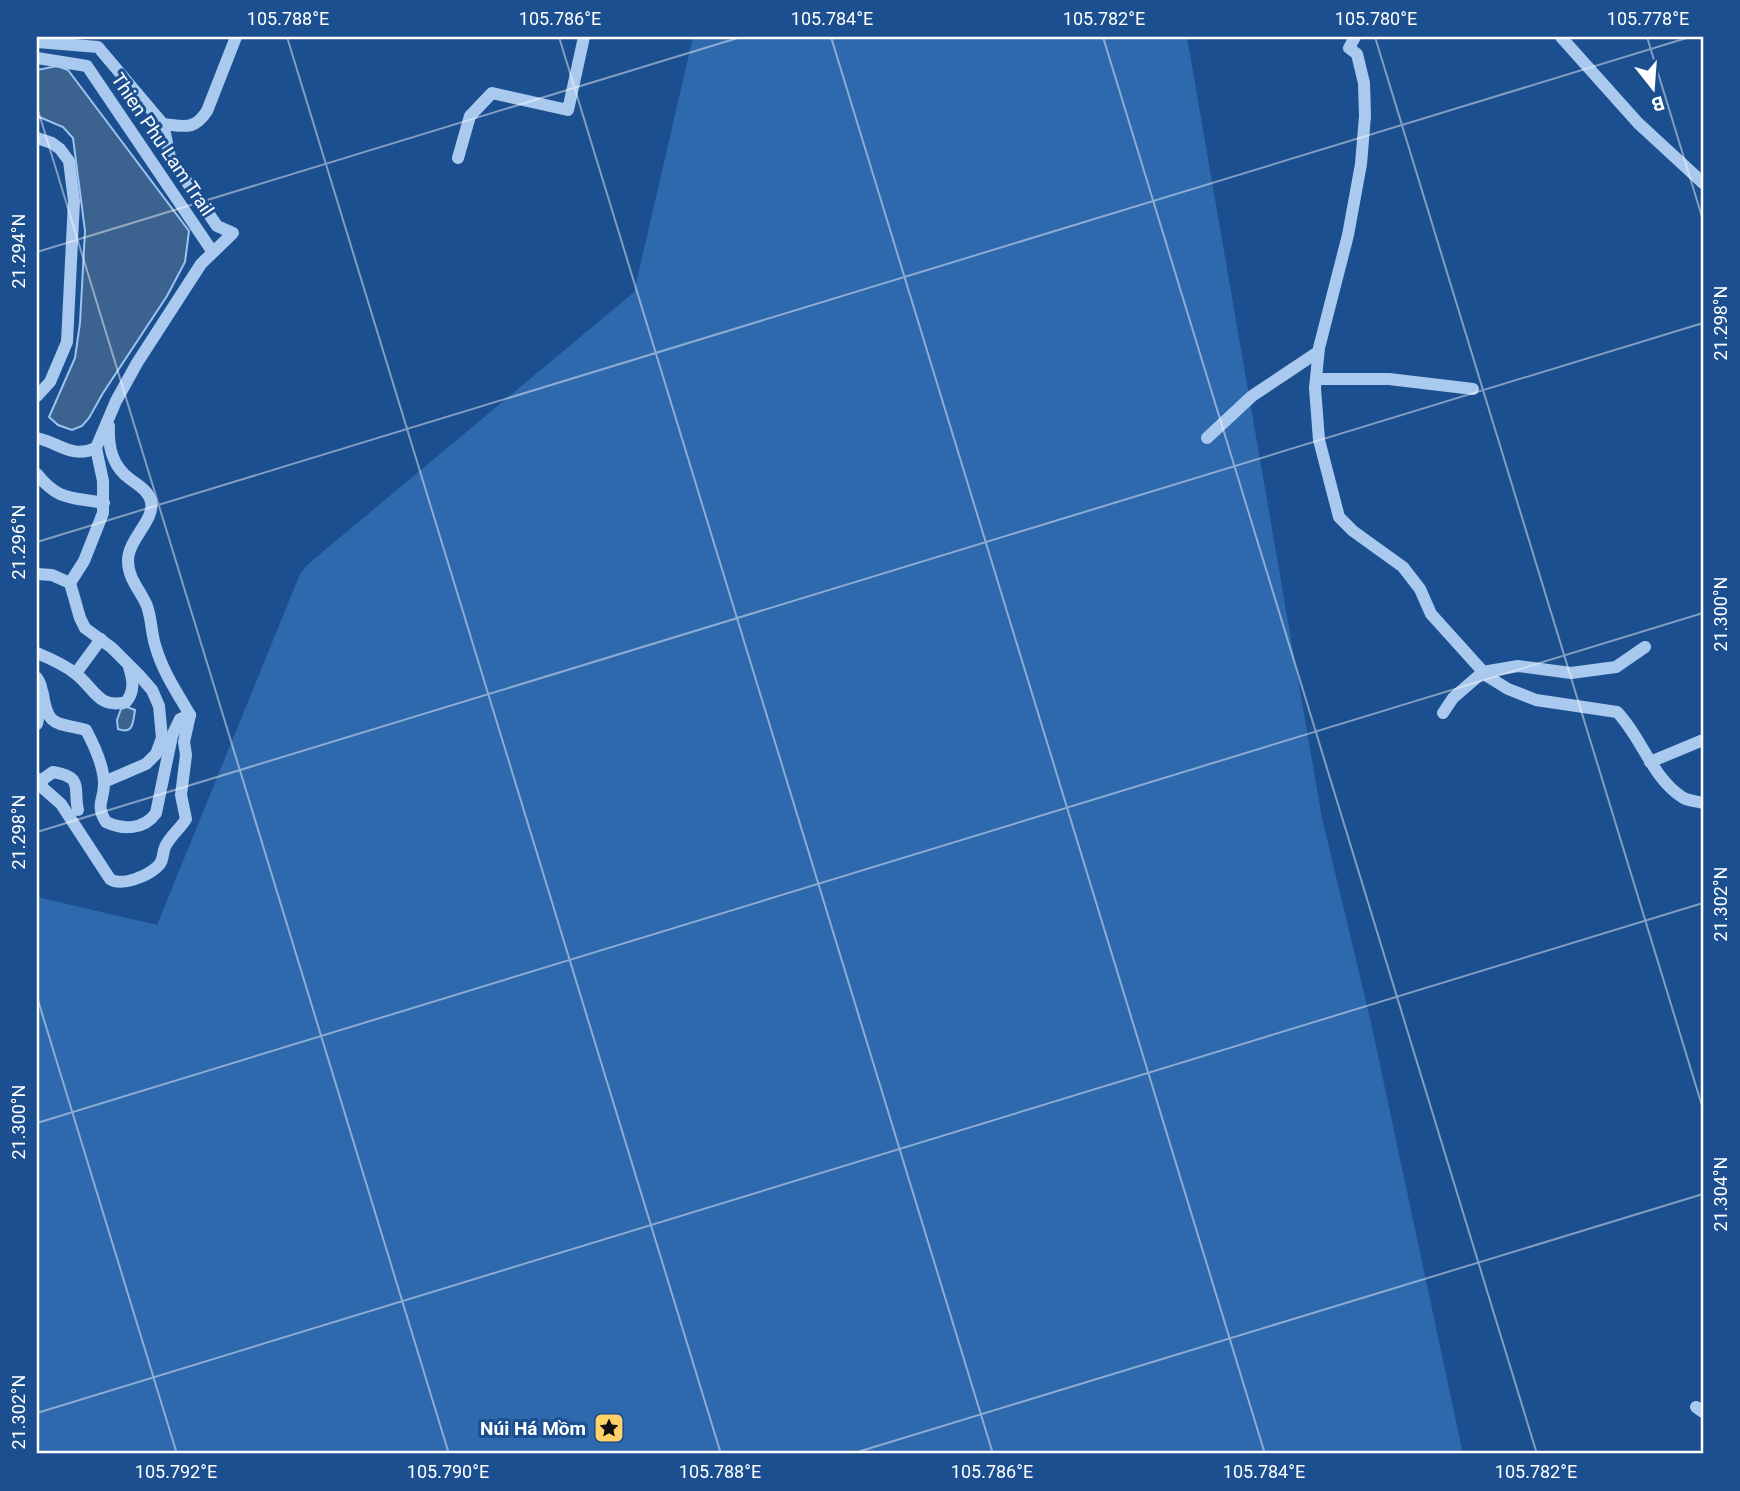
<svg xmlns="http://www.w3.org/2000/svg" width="1740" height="1491" viewBox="0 0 1740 1491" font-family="Roboto,sans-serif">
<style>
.green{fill:#2e69ad}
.water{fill:#3c6290;stroke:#9cc4f0;stroke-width:2}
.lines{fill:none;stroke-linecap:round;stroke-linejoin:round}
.minor{stroke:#a9c9ee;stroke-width:12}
.ticks{fill:none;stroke:#fff;stroke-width:2;stroke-opacity:0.45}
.labels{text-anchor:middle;stroke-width:6;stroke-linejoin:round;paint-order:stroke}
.street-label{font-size:19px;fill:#fff;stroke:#1b4f8f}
.poi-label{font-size:19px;font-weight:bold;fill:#fff;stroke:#1b4f8f;text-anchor:end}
.neatline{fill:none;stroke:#fff;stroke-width:2.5}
.ticks-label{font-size:18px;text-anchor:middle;fill:#fff}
</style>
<rect width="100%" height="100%" fill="#1b4f8f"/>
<polygon class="green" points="693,37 1187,37 1322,818 1370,1018 1463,1454 37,1454 37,897 157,925 300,574 307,565 634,292"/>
<g class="water">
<polygon points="57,66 68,70 189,231 185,262 167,296 103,393 89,418 82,426 72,430 58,425 49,417 75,358 80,323 85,231 73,138 63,127 37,116 37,70"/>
<path d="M127,707L135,710C133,721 134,735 118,729L117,720L121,709Z"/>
</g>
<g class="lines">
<g class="minor">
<path d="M1355,37L1349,48L1357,54L1364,83L1365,116L1361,164L1348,235L1319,348L1315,388L1319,440L1339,517L1353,531L1403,567L1420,589L1431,614L1487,676L1508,689L1536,700L1617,712C1641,736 1652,778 1682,797C1687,801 1697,801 1703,803"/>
<polyline points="1561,37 1638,123 1703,183"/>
<path d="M37,42L98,47L163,124C184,126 194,131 207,111L236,37"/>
<polyline points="37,58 87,66 212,251"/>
<polyline points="37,138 52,143 60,149 69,161 74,201 67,342 50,382 37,396"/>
<polyline points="458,158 470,116 492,93 568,110 584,37"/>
<polyline points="1316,379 1389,379 1473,389"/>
<path d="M109,426C108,447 112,466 130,479C138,485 149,491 151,502C155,520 128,539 128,561C128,579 141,591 147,606C152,620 151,634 156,648C163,672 178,694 190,715"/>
<path d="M37,438C60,443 72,459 96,448"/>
<polyline points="1207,438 1252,396 1318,352"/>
<path d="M37,474C58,501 72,497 104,503"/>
<polyline points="37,574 52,575 70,583"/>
<path d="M37,653C49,658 66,666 76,674C95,689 98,709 126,702C135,691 133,680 129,667"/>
<polyline points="76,673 101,639"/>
<path d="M37,678C47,692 40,708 37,724"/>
<path d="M37,693L43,694C48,728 56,722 86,730C94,745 104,766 104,784C104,801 95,804 106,822C123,830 144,830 156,813L172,736L180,719L190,715"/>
<polyline points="1443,713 1453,698 1483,672 1518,666 1571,673 1616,667 1645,647"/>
<polyline points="1650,762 1703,740"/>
<path d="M37,778L44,789L61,804L110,879C122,887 147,876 157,867C164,862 162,854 165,847C170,836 180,829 186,819L181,795L186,755L184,742L190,715"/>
<path d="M39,782L53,772C84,777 73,788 78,810"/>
<polyline points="104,782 146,764 156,754 162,738 159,706 152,690 139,675 112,648 85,628 80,618 70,583 84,561 103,513 103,481 96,448 116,401 137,363 201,264 233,233 217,226 170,157 163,124"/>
<polyline points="1696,1407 1703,1412"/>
</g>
</g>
<path class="ticks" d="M287,37L721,1454M559,37L993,1454M831,37L1265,1454M1103,37L1537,1454M1375,37L1703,1109M1647,37L1703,220M37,107L449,1454M37,252L741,37M37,542L1690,37M37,832L1703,323M37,997L177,1454M37,1123L1703,613M37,1413L1703,903M851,1454L1703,1194"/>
<defs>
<g id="sight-square" transform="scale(1.575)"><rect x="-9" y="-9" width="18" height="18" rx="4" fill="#ffd166" stroke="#1b4f8f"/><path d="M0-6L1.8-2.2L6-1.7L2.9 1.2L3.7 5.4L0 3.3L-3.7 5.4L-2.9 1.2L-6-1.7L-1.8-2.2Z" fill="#111"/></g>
</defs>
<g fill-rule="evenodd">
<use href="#sight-square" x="609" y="1428"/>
</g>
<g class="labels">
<g class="street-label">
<text transform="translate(163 144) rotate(56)" y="7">Thien Phu Lam Trail</text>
</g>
<g class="poi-label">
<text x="586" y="1435">Núi Há Mồm</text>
</g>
</g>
<rect width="1740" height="1491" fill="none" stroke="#1b4f8f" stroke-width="77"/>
<g transform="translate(1653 88) rotate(163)" stroke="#1b4f8f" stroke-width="5" paint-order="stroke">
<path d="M0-5L12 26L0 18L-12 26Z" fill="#ffffff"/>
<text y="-10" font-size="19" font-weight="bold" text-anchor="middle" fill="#ffffff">B</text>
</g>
<rect x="38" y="38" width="1664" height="1414" class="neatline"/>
<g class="ticks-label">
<text x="288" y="25">105.788°E</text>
<text x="560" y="25">105.786°E</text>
<text x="832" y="25">105.784°E</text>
<text x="1104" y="25">105.782°E</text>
<text x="1376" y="25">105.780°E</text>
<text x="1648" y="25">105.778°E</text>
<text transform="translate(19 251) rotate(-90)" y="6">21.294°N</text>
<text transform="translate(1721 323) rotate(-90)" y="6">21.298°N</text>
<text transform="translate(19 542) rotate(-90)" y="6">21.296°N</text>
<text transform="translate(1721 614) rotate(-90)" y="6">21.300°N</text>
<text transform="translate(19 832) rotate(-90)" y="6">21.298°N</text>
<text transform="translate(1721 904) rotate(-90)" y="6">21.302°N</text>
<text transform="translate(19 1122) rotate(-90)" y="6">21.300°N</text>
<text transform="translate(1721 1194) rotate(-90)" y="6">21.304°N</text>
<text transform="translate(19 1412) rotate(-90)" y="6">21.302°N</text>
<text x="176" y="1478">105.792°E</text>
<text x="448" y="1478">105.790°E</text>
<text x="720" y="1478">105.788°E</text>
<text x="992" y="1478">105.786°E</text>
<text x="1264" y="1478">105.784°E</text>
<text x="1536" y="1478">105.782°E</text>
</g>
</svg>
